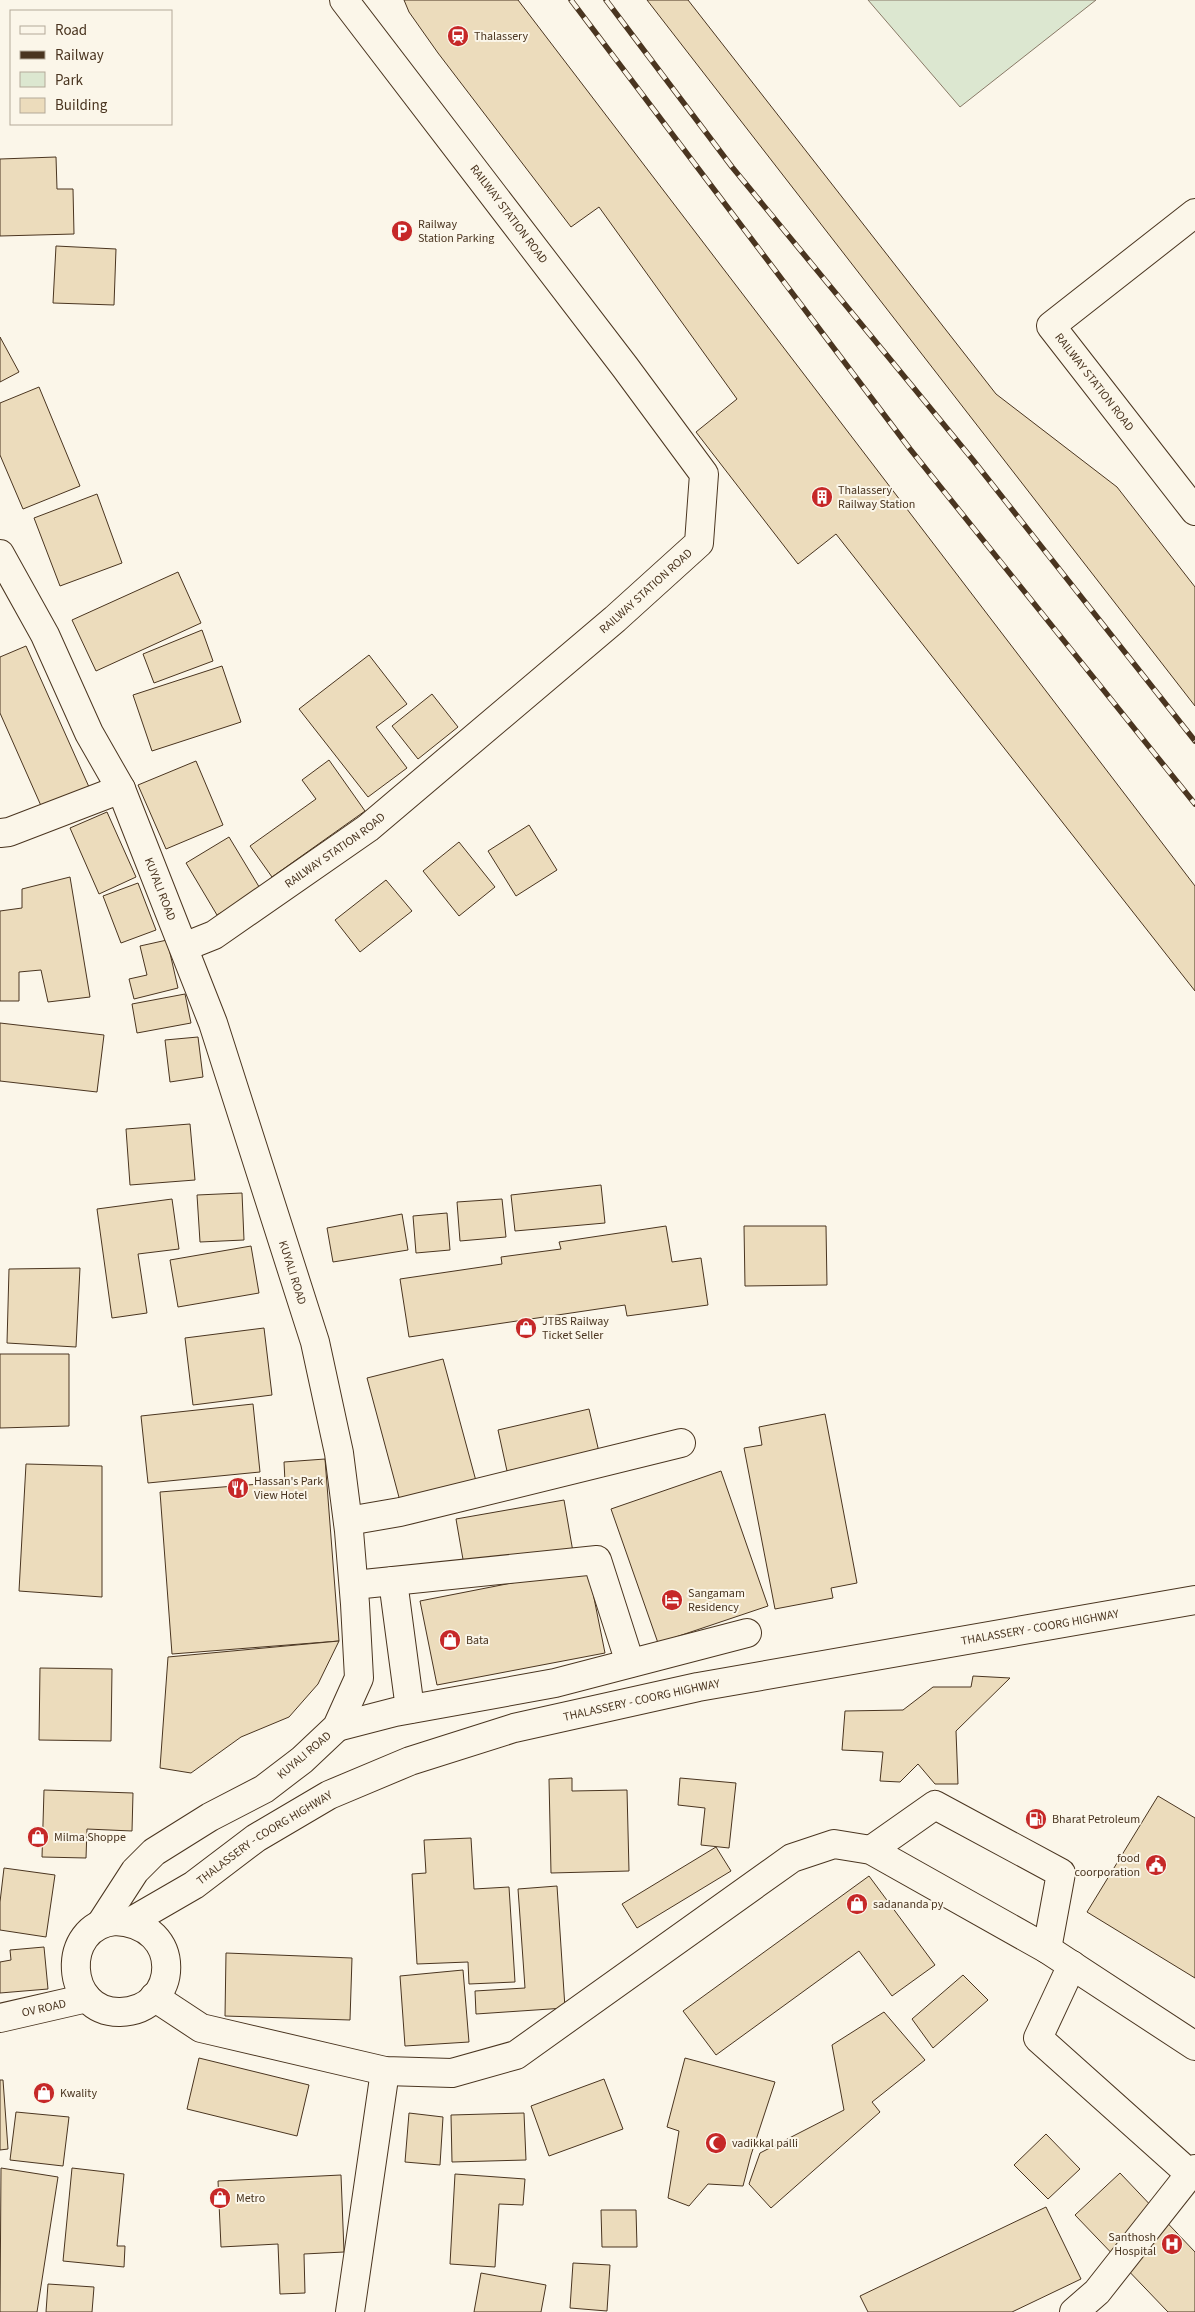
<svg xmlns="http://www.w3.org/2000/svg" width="1195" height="2312" viewBox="0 0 1195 2312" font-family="'Source Sans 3',sans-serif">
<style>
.green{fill:#dce7d0;stroke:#887966}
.building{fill:#ecdcbc;stroke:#4a3520}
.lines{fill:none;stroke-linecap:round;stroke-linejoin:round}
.minor-casing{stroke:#4a3520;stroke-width:30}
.major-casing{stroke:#4a3520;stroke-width:30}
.minor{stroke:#fbf6e9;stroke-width:28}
.major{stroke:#fbf6e9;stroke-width:28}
.rail-casing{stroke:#4a3520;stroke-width:5.5}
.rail{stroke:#fbf6e9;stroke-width:4;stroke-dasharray:11;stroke-linecap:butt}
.labels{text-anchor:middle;stroke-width:4;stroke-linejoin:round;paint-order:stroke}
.poi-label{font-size:12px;fill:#4a3520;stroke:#fbf6e9;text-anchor:start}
.street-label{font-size:12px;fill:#4a3520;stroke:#fbf6e9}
</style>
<rect width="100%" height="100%" fill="#fbf6e9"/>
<polygon class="green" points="868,0 1096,0 960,107"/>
<g class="building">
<polygon points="404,0 518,0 1195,886 1195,991 836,534 798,564 696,432 737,399 599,207 571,227 438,53 409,12"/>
<polygon points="647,0 688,0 996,394 1117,487 1195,587 1195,706"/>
<polygon points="56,157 57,189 73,189 74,234 0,236 0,159"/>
<polygon points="56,246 116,249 114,305 53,303"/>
<polygon points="0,337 19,372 0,382"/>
<polygon points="39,387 80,486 23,509 0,455 0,403"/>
<polygon points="97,494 122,563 60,586 34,518"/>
<polygon points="178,572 201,623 96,671 72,620"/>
<polygon points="202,630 213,661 154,683 143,654"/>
<polygon points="26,646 89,787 42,808 0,713 0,657"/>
<polygon points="369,655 407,704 376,727 407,768 368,797 299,709"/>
<polygon points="222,666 241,722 152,751 133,695"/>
<polygon points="432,694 458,727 418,759 392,726"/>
<polygon points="329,760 365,811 272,877 250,846 316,799 302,780"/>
<polygon points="196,761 223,825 166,849 138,785"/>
<polygon points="107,812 136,877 99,894 70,828"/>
<polygon points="529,825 557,870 516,896 488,851"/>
<polygon points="229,837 261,890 217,915 186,863"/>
<polygon points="459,842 495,887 459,916 423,871"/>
<polygon points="70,877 90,997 48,1002 41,970 19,972 19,1001 0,1001 0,911 22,908 22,889"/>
<polygon points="386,880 412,911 360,952 335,920"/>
<polygon points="138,883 156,930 121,943 103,896"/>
<polygon points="167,940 178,988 134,999 129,979 147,975 140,946"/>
<polygon points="185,994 191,1023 137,1033 132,1004"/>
<polygon points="0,1023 104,1035 97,1092 0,1081"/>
<polygon points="198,1037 203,1077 170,1082 165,1040"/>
<polygon points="190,1124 195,1180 130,1185 126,1129"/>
<polygon points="601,1185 605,1223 515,1231 511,1195"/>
<polygon points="242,1193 244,1240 200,1242 197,1195"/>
<polygon points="172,1199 179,1249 138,1254 147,1313 112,1318 97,1209"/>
<polygon points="502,1199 506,1237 460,1241 457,1202"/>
<polygon points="447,1213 450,1250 416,1253 413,1216"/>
<polygon points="402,1214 408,1250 333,1262 327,1228"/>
<polygon points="666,1226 672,1262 701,1258 708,1305 627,1316 625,1305 409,1337 400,1279 502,1264 501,1257 561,1249 559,1242"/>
<polygon points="744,1226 826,1226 827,1285 745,1286"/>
<polygon points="251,1246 259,1293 178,1307 170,1260"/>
<polygon points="80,1268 76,1347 7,1343 9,1269"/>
<polygon points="264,1328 272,1395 193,1405 185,1338"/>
<polygon points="0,1354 69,1354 69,1426 0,1428"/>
<polygon points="443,1359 476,1481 400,1501 367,1378"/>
<polygon points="253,1404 260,1472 148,1483 141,1416"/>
<polygon points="589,1409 599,1452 507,1471 498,1430"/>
<polygon points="825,1414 857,1583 831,1588 833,1598 775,1609 744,1448 762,1445 759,1427"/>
<polygon points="325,1459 339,1641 172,1654 160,1492 285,1482 284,1462"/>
<polygon points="26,1464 102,1466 102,1597 19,1591"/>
<polygon points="721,1471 768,1606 658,1643 611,1509"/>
<polygon points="564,1500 573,1552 465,1571 456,1519"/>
<polygon points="588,1568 605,1653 437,1685 420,1601"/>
<polygon points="339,1641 318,1684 289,1717 241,1737 191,1773 160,1768 168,1657"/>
<polygon points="40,1668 112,1669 111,1741 39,1740"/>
<polygon points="973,1676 1010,1678 956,1731 958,1784 935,1784 918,1764 900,1782 880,1781 883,1752 842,1750 845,1711 903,1710 933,1687 971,1687"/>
<polygon points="572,1778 572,1791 627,1790 629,1871 551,1873 549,1779"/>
<polygon points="680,1778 736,1783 729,1848 701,1845 705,1808 678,1805"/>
<polygon points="44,1790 133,1793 132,1831 87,1829 86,1858 42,1857"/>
<polygon points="1158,1796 1195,1818 1195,1978 1087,1912"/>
<polygon points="471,1838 474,1889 509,1887 515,1982 469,1984 468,1962 417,1964 412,1874 426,1873 424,1840"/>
<polygon points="716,1847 731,1871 637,1928 622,1904"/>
<polygon points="4,1868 55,1875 46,1937 0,1930 0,1902"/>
<polygon points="869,1876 935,1965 892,1996 859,1951 716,2055 683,2011"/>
<polygon points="557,1886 565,2008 476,2014 475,1991 525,1988 518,1889"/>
<polygon points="44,1947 48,1989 0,1993 0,1962 11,1960 10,1950"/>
<polygon points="226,1953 352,1958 350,2020 225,2016"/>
<polygon points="463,1970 469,2042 405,2046 400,1976"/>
<polygon points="963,1975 988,2000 933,2048 912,2019"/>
<polygon points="884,2012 925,2060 872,2102 880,2112 771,2208 749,2184 760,2153 844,2110 832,2045"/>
<polygon points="199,2058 309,2085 297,2136 187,2109"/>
<polygon points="685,2058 775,2082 751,2155 743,2186 708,2184 689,2206 668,2198 679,2131 667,2127"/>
<polygon points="604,2079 623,2129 549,2156 531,2106"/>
<polygon points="0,2080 3,2080 8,2149 0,2150"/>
<polygon points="16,2112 69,2117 63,2166 10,2160"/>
<polygon points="409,2113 443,2117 440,2165 405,2162"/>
<polygon points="524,2113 526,2160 452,2162 451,2115"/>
<polygon points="1046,2134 1080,2169 1048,2199 1014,2165"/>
<polygon points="1,2168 58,2177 37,2312 0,2312"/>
<polygon points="72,2168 124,2174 117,2246 125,2246 124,2267 63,2261"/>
<polygon points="1120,2173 1195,2252 1195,2312 1168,2312 1075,2215"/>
<polygon points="455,2174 525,2179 523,2205 499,2204 495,2267 450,2264"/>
<polygon points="341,2175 344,2252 304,2254 305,2293 280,2294 278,2244 221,2247 218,2181"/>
<polygon points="1046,2207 1081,2279 1012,2312 868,2312 860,2296"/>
<polygon points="601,2210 636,2210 637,2247 602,2247"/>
<polygon points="573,2263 610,2265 607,2311 570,2308"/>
<polygon points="481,2273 546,2285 541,2312 474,2312"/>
<polygon points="48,2284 94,2287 92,2312 46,2312"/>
</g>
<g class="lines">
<g class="minor-casing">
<g id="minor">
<path id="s1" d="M1195,213L1051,326L1195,511"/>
<polyline points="0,833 9,832 121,789"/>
<path id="s2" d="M184,947L214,935L368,828L615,619L699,543L704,474L625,367L344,0"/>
<polyline points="348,1521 400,1512 681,1443"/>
<polyline points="393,1581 410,1709"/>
<polyline points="354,1585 597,1560 630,1663"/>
<polyline points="337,1727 395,1712 555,1683 747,1633"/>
<polyline points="871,1850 935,1805 1061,1873 1047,1949"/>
<polyline points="1072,1965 1038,2038 1190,2174 1195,2169"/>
<polyline points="1074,2312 1097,2292 1190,2174"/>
</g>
</g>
<g class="major-casing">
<g id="major">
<path id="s3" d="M0,554L45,635L89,733L121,789L213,1023L315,1342L339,1453L349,1531L355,1604L359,1678L337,1727L302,1760L264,1789L210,1817L154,1852L135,1871L102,1922"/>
<path d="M115,1921C185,1924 180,2011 120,2012C64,2013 60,1926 115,1921Z"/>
<path id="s4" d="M130,1922L194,1885L256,1838L329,1795L410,1761L514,1728L698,1687L1195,1600"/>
<polyline points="154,1997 201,2028 385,2071 452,2073 516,2055 792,1858 834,1844 871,1850 1047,1949 1195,2046"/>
<path id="s5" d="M0,2018L87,1998"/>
<polyline points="350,2312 385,2071"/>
</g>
</g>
<use href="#minor" class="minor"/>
<use href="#major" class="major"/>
<g class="rail-casing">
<g id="rail">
<polyline points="571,0 910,449 1195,804"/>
<polyline points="606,0 732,167 973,460 1195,741"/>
</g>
</g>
<use href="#rail" class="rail"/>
</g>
<defs>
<g id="station-disc" transform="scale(1.125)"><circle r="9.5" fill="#c62828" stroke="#fbf6e9"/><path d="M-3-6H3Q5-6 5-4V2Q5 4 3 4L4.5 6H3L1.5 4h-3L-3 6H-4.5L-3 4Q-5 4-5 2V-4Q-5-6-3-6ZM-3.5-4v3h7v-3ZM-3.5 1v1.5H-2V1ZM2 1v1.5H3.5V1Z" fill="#fff"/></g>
<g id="parking-disc" transform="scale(1.125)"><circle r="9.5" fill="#c62828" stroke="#fbf6e9"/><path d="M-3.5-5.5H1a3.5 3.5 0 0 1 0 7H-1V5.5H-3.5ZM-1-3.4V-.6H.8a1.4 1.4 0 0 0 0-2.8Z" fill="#fff"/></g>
<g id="building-disc" transform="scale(1.125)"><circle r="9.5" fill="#c62828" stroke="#fbf6e9"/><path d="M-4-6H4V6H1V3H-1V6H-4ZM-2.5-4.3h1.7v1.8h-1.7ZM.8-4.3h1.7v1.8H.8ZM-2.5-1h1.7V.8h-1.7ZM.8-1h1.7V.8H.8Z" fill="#fff"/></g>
<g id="shop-disc" transform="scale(1.125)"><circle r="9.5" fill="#c62828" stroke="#fbf6e9"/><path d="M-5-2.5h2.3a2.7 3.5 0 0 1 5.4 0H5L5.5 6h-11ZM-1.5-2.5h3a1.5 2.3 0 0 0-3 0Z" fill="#fff"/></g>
<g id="restaurant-disc" transform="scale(1.125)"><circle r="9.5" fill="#c62828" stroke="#fbf6e9"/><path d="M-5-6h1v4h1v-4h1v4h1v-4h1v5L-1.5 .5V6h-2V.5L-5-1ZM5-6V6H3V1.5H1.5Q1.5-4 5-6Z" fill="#fff"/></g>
<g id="hotel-disc" transform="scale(1.125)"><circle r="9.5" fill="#c62828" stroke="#fbf6e9"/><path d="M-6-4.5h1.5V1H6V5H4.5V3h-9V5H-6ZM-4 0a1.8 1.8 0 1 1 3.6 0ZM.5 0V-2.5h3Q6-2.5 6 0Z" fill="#fff"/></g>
<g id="fuel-disc" transform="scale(1.125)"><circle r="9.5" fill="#c62828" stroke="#fbf6e9"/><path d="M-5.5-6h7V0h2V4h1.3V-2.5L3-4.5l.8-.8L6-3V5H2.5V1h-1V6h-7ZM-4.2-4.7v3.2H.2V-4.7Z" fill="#fff"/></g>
<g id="civic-disc" transform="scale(1.125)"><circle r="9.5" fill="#c62828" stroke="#fbf6e9"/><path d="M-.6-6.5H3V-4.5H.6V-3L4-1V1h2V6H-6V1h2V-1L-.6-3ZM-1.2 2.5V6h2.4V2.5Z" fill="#fff"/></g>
<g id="mosque-disc" transform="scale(1.125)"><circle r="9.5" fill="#c62828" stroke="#fbf6e9"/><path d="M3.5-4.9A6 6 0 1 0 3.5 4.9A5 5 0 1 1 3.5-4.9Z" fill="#fff"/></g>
<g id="hospital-disc" transform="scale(1.125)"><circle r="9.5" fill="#c62828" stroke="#fbf6e9"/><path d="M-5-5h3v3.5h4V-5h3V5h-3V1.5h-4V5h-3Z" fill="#fff"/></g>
</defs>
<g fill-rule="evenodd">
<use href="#station-disc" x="458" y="36"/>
<use href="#parking-disc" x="402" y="231"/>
<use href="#building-disc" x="822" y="497"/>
<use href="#shop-disc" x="526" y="1328"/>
<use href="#restaurant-disc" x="238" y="1488"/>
<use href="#hotel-disc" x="672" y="1600"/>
<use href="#shop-disc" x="450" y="1640"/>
<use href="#fuel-disc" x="1036" y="1819"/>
<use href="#shop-disc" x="38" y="1837"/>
<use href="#civic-disc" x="1156" y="1865"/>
<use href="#shop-disc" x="857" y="1904"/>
<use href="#shop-disc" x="44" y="2093"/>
<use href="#mosque-disc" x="716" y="2143"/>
<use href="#shop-disc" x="220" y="2198"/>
<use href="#hospital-disc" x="1172" y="2244"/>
</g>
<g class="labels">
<g class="poi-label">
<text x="474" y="40">Thalassery</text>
<text x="418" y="228">Railway<tspan x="418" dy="14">Station Parking</tspan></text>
<text x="838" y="494">Thalassery<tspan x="838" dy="14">Railway Station</tspan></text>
<text x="542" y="1325">JTBS Railway<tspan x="542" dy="14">Ticket Seller</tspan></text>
<text x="254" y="1485">Hassan's Park<tspan x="254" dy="14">View Hotel</tspan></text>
<text x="688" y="1597">Sangamam<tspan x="688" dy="14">Residency</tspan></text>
<text x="466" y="1644">Bata</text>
<text x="1052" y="1823">Bharat Petroleum</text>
<text x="54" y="1841">Milma Shoppe</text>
<text x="1140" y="1862" text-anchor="end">food<tspan x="1140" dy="14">coorporation</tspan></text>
<text x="873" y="1908">sadananda py</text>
<text x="60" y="2097">Kwality</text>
<text x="732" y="2147">vadikkal palli</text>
<text x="236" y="2202">Metro</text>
<text x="1156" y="2241" text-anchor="end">Santhosh<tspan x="1156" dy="14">Hospital</tspan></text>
</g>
<g class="street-label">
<text transform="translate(509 214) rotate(53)" y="4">RAILWAY STATION ROAD</text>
<text dy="4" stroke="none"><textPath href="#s1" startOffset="254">RAILWAY STATION ROAD</textPath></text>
<text dy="4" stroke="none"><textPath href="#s2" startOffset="585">RAILWAY STATION ROAD</textPath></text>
<text dy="4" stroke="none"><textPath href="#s2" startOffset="180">RAILWAY STATION ROAD</textPath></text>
<text dy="4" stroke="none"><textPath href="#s3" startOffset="372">KUYALI ROAD</textPath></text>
<text dy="4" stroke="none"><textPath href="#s3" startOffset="778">KUYALI ROAD</textPath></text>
<text dy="4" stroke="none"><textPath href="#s4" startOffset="969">THALASSERY - COORG HIGHWAY</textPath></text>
<text dy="4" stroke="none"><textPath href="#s4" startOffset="564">THALASSERY - COORG HIGHWAY</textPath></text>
<text transform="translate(304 1755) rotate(-40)" y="4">KUYALI ROAD</text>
<text dy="4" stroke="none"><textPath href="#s4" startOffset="159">THALASSERY - COORG HIGHWAY</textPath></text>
<text dy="4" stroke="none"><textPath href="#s5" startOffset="45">OV ROAD</textPath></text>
</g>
</g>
<rect x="10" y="10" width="162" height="115" fill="#fbf6e9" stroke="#b4a999"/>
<rect x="20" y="26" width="25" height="8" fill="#fbf6e9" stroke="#b4a999"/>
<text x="55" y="35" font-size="15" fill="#4a3520">Road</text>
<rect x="20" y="51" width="25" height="8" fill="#4a3520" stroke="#b4a999"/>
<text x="55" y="60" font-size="15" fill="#4a3520">Railway</text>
<rect x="20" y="72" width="25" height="15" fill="#dce7d0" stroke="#b4a999"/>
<text x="55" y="85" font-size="15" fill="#4a3520">Park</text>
<rect x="20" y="98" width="25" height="15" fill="#ecdcbc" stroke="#b4a999"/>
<text x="55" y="110" font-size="15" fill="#4a3520">Building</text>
</svg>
